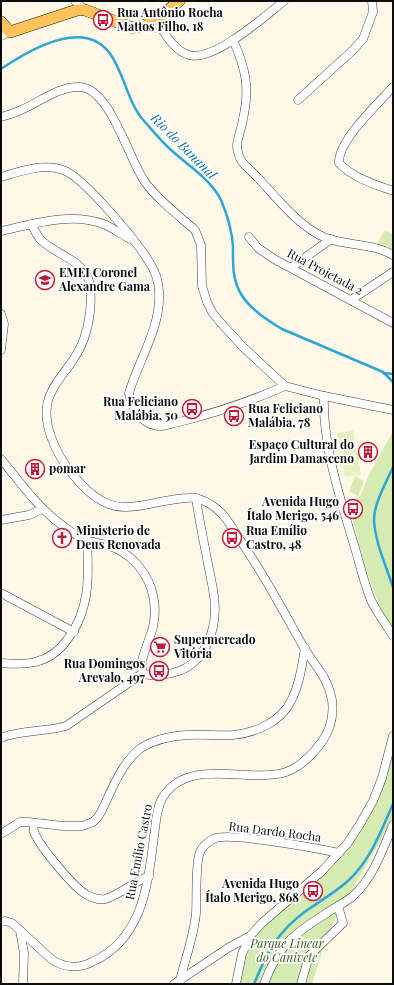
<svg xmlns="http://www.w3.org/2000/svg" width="394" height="985" viewBox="0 0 394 985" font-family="'Playfair Display',serif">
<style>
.green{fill:#d6ebb1}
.pitch{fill:#e7f2c3}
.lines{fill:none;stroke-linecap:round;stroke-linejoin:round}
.stream{stroke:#2ca6d5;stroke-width:2.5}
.minor-casing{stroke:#3e3e3e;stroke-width:9}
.major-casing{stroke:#1c1c1c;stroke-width:12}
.minor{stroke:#fff;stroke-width:8}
.major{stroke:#ffc359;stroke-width:11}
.labels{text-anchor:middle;stroke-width:4;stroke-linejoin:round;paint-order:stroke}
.poi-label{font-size:12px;font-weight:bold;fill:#0b0b0b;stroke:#fff;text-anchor:start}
.street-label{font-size:12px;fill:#0b0b0b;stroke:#fff}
.park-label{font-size:12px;font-style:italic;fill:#326618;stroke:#fff}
.water-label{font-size:13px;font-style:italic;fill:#0e74a3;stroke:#fff}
</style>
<rect width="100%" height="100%" fill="#fff8e9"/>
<g class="green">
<polygon points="385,230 393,234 393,253 377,244"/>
<polygon points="393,431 393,636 378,602 364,564 352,516 369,475"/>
<polygon points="355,476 364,481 358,496 349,491"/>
<polygon points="393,739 393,819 328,932 312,984 240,984 248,951 254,936 319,877 368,814"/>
</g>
<polygon class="pitch" points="353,430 361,474 345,477 337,433"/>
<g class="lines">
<g class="stream">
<path d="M1,69C29,50 85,17 111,55C125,76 128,104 145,122C153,131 161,141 170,149C187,165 210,178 221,200C227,214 232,231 233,247C233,263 232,279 241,294C250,309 267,320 282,329L383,372L393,382"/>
<polyline points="383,373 393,374"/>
<path d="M393,467C386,483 374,503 374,520C375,542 386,566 393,587"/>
<path d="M254,984C267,952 278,931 306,911C320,901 336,892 349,880C371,859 381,831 393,804"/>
</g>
<g class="minor-casing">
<g id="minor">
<polyline points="75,1 85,10"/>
<path d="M156,20C164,32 174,51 189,55C214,62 265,16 284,1"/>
<polyline points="1,36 10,32"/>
<path d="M233,40C246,69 250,88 243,119C242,128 237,138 237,146C237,150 239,157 241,160C245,167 253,172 258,178C276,197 300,228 326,238C348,246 372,243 393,255"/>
<path d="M393,87C379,103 338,140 339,163C353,178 374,184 393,191"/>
<polyline points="298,100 352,51 363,39 373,12 372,1"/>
<path d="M1,117C8,115 15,113 21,110C40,102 59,86 80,87C110,88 129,160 145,182C158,200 178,215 195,230L201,245L202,286L207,302L212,312L220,322L243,347L285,386L324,396L393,410"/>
<path d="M1,177C21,171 43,163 63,170C83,176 136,241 148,260C154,269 159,281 159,292C161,328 139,359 129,393C132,408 141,424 158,426C165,427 172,423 179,422C215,413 251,401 285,386"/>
<path d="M1,231C34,224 72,211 106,225C114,229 122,235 130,239"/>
<polyline points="249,237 258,248 274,259 393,323"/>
<polyline points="292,267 331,239"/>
<polyline points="351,300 393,272"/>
<polyline points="1,314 4,324 1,350"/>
<path d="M324,396C322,444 341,502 355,548C360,565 364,583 371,600C377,613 386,624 393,636"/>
<path d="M1,459C20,482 38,508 63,526C70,531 78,537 86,540C93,543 102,543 110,546C129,553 144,568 151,588C155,600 156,614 153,627C150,640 138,661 143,673"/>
<polyline points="1,520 29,515 42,509"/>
<polyline points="1,593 74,632"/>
<path d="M1,663C12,664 24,665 35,662C48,659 59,651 67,640C90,611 89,576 87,541"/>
<path d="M143,673C152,678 169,674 179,671C197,665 209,646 213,627C218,607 212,584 208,564C204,542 199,520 196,498"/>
<path d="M1,738C19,730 46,732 66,726L143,673"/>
<path d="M34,823C34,826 33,829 34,832C40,847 74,888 87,895C92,898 100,900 105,899C118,896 135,881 149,876"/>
<path d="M1,834L20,822H28L63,826H82L93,822L98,817L101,812C112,790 121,763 141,748C155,739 171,736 187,735C203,734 218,736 233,735C255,733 281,722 291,701C299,686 302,666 305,648"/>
<path d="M1,922L5,921L12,923L50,958C63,968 78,969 92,962C143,939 148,884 154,836C156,823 156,808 163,797C189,756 248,784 286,772C300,767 312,755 321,743C330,731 334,716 332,700C328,677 314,665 303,646C283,611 265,576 242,543C236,534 230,523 223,515C217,508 208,502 199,499C190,496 180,499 171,500C156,502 141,507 126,507C105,508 87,492 74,476C56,455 38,419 51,393C56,381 66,371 73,360C83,346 88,329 90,312C91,301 92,288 88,278C79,258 54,254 40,239C37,235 34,229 31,224"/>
<polyline points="20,930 24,953 23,984"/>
<path d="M180,981C185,959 194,936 196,913C197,898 195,864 200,852C202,847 208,842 213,839C226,831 320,849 339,853"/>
<polyline points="174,984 228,948 250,936"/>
<polyline points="236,984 242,954 250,936 262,923 322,871 347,844 360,824 373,801 382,778 393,736"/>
<path d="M264,984C278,946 293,934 327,913C335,907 345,903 353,896C373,878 383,849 393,825"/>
<polyline points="301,984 309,956 343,923 338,906"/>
</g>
</g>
<g class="major-casing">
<path id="major" d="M1,22L10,32L77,10H85L130,27C150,29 165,13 179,1"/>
</g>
<use href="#minor" class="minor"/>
<use href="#major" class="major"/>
</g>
<defs>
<g id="bus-ring" transform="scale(1)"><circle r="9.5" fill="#fff" stroke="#c31b37" stroke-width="1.5"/><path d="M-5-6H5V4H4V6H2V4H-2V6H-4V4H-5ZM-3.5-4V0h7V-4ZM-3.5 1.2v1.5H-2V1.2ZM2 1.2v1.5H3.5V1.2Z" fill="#c31b37"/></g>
<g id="school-ring" transform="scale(1)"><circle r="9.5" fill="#fff" stroke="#c31b37" stroke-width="1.5"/><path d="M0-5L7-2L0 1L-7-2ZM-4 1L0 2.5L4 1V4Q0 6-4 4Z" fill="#c31b37"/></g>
<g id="building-ring" transform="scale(1)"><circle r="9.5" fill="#fff" stroke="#c31b37" stroke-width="1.5"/><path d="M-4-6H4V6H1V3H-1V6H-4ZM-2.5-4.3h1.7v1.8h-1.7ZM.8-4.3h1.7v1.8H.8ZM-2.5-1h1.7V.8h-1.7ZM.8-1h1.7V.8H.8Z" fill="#c31b37"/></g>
<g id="church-ring" transform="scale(1)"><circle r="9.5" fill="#fff" stroke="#c31b37" stroke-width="1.5"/><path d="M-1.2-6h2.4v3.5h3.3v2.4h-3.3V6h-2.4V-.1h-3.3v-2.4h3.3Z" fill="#c31b37"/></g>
<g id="supermarket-ring" transform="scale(1)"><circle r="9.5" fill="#fff" stroke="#c31b37" stroke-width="1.5"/><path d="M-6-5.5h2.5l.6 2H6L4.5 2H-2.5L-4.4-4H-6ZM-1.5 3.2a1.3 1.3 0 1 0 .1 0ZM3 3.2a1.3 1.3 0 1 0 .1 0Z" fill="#c31b37"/></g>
</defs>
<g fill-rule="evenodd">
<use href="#bus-ring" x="103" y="20"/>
<use href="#school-ring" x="45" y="280"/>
<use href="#bus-ring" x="192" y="409"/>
<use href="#bus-ring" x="234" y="416"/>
<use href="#building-ring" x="368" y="452"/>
<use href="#building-ring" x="35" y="469"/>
<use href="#bus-ring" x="353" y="509"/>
<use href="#church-ring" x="62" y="538"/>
<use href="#bus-ring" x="232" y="538"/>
<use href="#supermarket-ring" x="160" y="647"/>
<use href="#bus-ring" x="159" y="671"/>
<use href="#bus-ring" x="313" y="891"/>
</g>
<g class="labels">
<g class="poi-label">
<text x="117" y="17">Rua Antônio Rocha<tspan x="117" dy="14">Mattos Filho, 18</tspan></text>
<text x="59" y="277">EMEI Coronel<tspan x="59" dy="14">Alexandre Gama</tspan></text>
<text x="178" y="406" text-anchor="end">Rua Feliciano<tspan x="178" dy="14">Malábia, 50</tspan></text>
<text x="248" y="413">Rua Feliciano<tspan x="248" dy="14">Malábia, 78</tspan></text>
<text x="354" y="449" text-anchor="end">Espaço Cultural do<tspan x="354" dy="14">Jardim Damasceno</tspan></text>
<text x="49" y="473">pomar</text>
<text x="339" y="506" text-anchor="end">Avenida Hugo<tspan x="339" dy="14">Ítalo Merigo, 546</tspan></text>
<text x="76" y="535">Ministerio de<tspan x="76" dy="14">Deus Renovada</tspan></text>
<text x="246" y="535">Rua Emílio<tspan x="246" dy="14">Castro, 48</tspan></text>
<text x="174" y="644">Supermercado<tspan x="174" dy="14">Vitória</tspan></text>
<text x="145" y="668" text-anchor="end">Rua Domingos<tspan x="145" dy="14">Arevalo, 497</tspan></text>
<text x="299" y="888" text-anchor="end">Avenida Hugo<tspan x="299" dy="14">Ítalo Merigo, 868</tspan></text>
</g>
<g class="street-label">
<text transform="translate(325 272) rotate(28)" y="4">Rua Projetada 2</text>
<text transform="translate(275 832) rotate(7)" y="4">Rua Dardo Rocha</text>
<text transform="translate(139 852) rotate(-79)" y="4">Rua Emílio Castro</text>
</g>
<g class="park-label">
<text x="287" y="948">Parque Linear<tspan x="287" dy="14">do Canivete</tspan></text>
</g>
<g class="water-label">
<text transform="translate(184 146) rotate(45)" y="5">Rio do Bananal</text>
</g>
</g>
<rect width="394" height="985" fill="none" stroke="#0b0b0b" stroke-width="4"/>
</svg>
